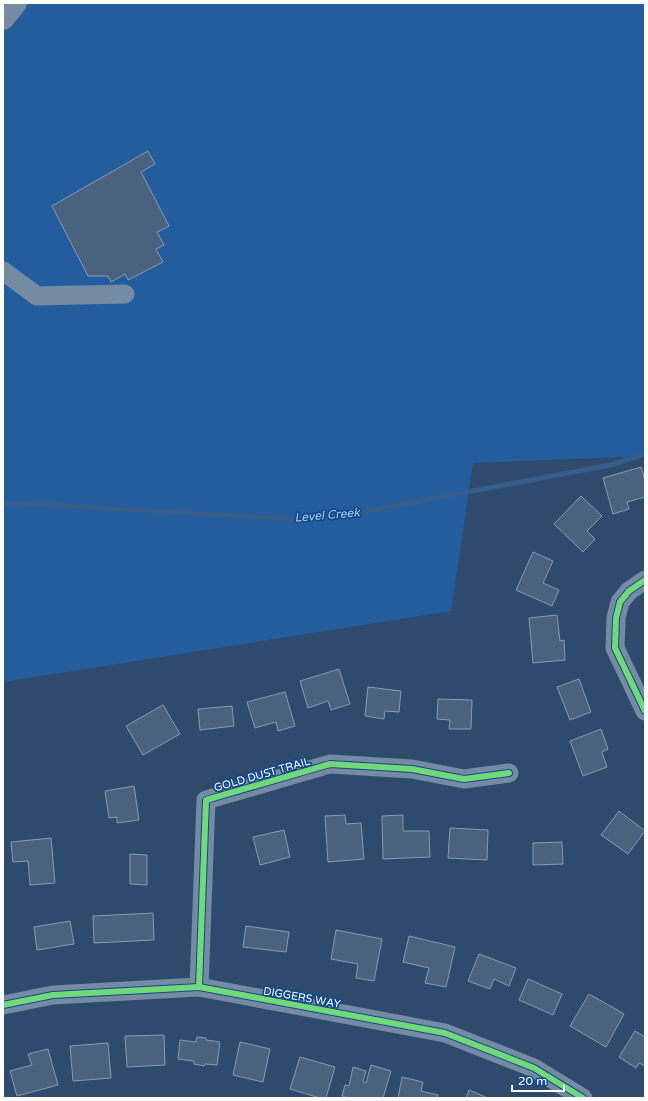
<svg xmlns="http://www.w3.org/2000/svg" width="648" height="1101" viewBox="0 0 648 1101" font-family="'Varela Round',sans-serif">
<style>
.green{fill:#245d9d}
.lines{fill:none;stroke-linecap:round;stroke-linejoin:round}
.stream{stroke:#365c8a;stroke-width:5}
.building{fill:#4b627e;stroke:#889bb1}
.minor{stroke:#758aa3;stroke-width:19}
.highway{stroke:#778ba2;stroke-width:22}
.cycleway-casing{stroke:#144887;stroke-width:8}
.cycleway{stroke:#71d979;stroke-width:6}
.labels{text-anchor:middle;stroke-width:3.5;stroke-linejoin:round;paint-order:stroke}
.street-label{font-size:11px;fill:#fff;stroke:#144887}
.water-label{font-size:12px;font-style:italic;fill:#a4ccf7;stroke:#144887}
</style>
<rect width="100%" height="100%" fill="#2e4b6d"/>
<polygon class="green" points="3,3 645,3 645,456 473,463 451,611 3,682"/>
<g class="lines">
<polyline class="stream" points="3,504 13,503 294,519 356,513 611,465 645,454"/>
</g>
<g class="building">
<polygon points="148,151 155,164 141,172 169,226 157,232 164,245 156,249 163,262 128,280 125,274 111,282 108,276 88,276 52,206"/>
<polygon points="641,467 645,480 645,497 627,502 629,509 613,514 603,478"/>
<polygon points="581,496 602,516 587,531 595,539 583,552 554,524"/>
<polygon points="533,552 553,561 543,583 559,590 552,606 516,590"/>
<polygon points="557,615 560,641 564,640 565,660 533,663 529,618"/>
<polygon points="339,669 350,704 331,710 328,701 308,708 300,681"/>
<polygon points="579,679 591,712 570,720 557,687"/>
<polygon points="368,687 401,691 399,712 385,711 384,719 365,716"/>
<polygon points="285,692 295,726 278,731 276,722 255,728 247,702"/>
<polygon points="438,699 472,700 471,729 449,729 450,720 437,719"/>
<polygon points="163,705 180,734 143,755 126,726"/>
<polygon points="232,706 234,726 200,730 198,709"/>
<polygon points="601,729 608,749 602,752 607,767 583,776 570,741"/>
<polygon points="134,786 139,820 117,823 117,817 109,818 105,791"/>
<polygon points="619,811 645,831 628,854 601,835"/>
<polygon points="345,815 346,824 361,823 364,859 328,862 325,816"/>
<polygon points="403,815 403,831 429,831 430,857 383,859 382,816"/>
<polygon points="450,828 488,830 487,860 448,858"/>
<polygon points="284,830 290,857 260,865 253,837"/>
<polygon points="51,838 55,883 30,885 28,861 13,862 11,842"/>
<polygon points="562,842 563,864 533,865 533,843"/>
<polygon points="130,854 147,855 147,885 130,884"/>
<polygon points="153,913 154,940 94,943 93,916"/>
<polygon points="70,921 74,944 37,950 34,927"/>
<polygon points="246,926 289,932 286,952 243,947"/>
<polygon points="336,930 382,939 374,981 356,978 358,964 331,959"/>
<polygon points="409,936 455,947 446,987 425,983 429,968 403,962"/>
<polygon points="479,954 516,968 509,986 494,979 490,989 468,981"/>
<polygon points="528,979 562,994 553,1015 519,1000"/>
<polygon points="589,994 624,1014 606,1047 570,1026"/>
<polygon points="635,1031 645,1037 645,1066 639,1063 636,1068 619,1057"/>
<polygon points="164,1035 165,1065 127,1067 125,1036"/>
<polygon points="197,1037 206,1038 206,1040 220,1042 217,1065 205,1064 204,1066 194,1064 194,1061 178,1059 180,1040 196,1042"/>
<polygon points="240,1042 270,1049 263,1082 233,1075"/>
<polygon points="108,1043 111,1078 73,1081 70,1046"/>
<polygon points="48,1049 58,1085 17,1096 10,1071 32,1065 28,1054"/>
<polygon points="300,1057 335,1067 326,1098 320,1098 290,1089"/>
<polygon points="371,1065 391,1071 383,1098 345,1098 346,1097 342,1096 345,1085 349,1086 353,1067 366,1071 363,1081 366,1083"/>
<polygon points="402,1077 423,1082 421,1091 438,1095 437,1098 398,1098"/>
<polygon points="469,1090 488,1098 466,1098"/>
</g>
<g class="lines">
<g class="minor">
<polyline points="3,271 37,296 125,294"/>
<polyline points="645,580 629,591 620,602 616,618 615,648 645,711"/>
<polyline points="199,987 206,800 330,764 412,769 464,779 509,773"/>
<polyline points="3,1005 53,995 199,987 445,1033 534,1068 583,1098"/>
</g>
<polyline class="highway" points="3,19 16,3"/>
<g class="cycleway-casing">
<g id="cycleway">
<polyline points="645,580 629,591 620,602 616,618 615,648 645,711"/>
<polyline points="199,987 206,800 330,764 412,769 464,779 509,773"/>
<polyline points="3,1005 53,995 199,987 445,1033 534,1068 583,1098"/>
</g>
</g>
<use href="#cycleway" class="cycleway"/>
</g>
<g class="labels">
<g class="street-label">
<text transform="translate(262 774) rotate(-16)" y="4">GOLD DUST TRAIL</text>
<text transform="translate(302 997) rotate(10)" y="4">DIGGERS WAY</text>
</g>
<g class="water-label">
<text transform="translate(327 515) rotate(-5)" y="4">Level Creek</text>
</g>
</g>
<rect width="648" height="1101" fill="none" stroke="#ffffff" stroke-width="8"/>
<path d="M512 1085v6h52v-6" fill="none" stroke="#ffffff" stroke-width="2"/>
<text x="518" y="1085" font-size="12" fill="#ffffff" stroke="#144887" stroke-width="3" paint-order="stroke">20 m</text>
</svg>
